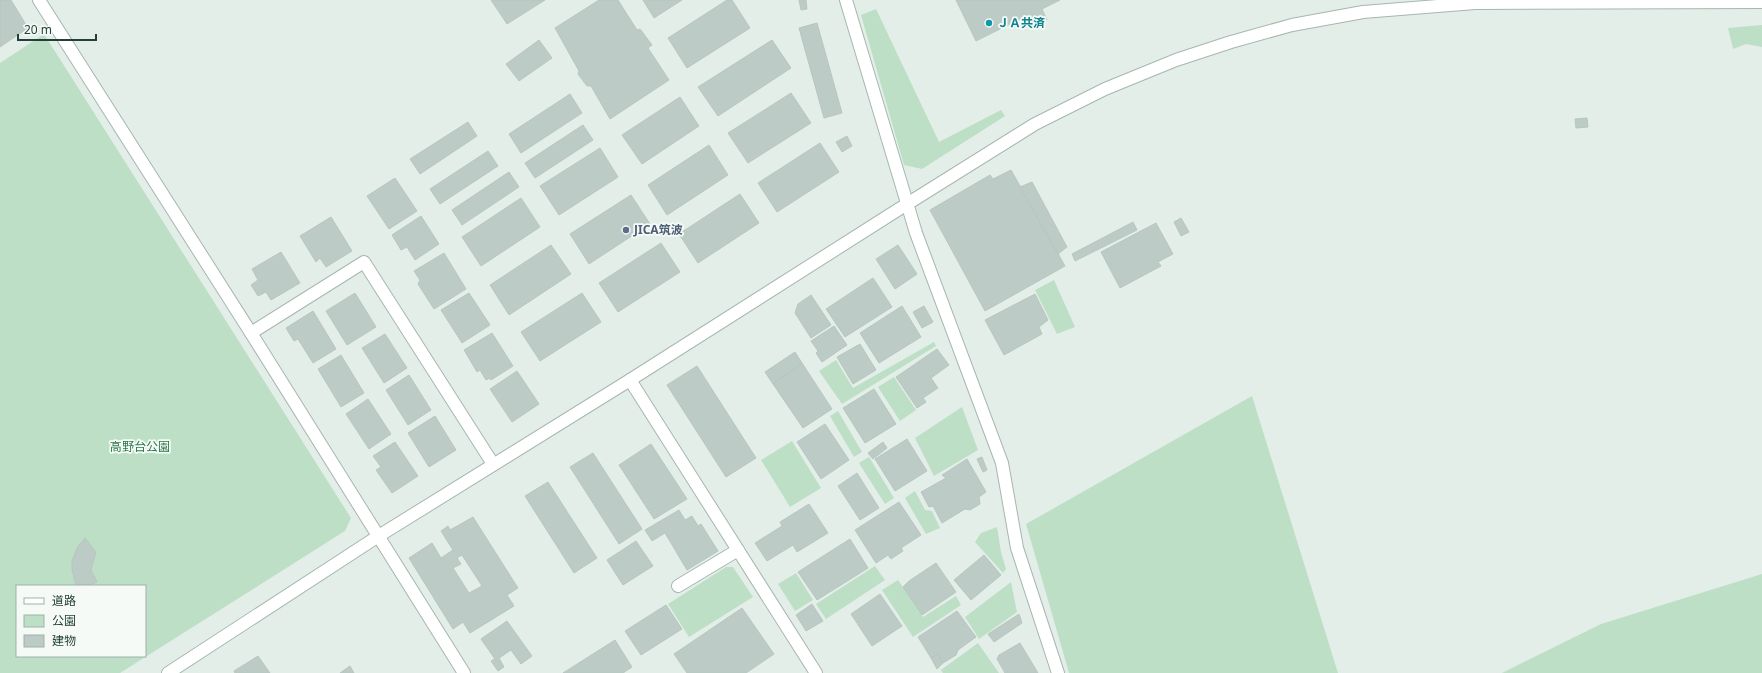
<svg xmlns="http://www.w3.org/2000/svg" width="1762" height="673" viewBox="0 0 1762 673" font-family="'Noto Sans','Noto Sans JP',sans-serif">
<style>
.green{fill:#bddfc6;fill-rule:evenodd}
.building{fill:#bccbc5;stroke:#b6c7c0;fill-rule:evenodd}
.lines{fill:none;stroke-linecap:round;stroke-linejoin:round}
.minor-casing{stroke:#a6b6b0;stroke-width:14}
.minor{stroke:#fff;stroke-width:12}
.culture-dot{fill:#0f9aa8;stroke:#f5faf7;stroke-width:1.5}
.service-dot{fill:#5c6f8a;stroke:#f5faf7;stroke-width:1.5}
.labels{text-anchor:middle;stroke-width:3.5;stroke-linejoin:round;paint-order:stroke}
.culture-label{font-size:12px;font-weight:bold;fill:#0d838f;stroke:#f5faf7;text-anchor:start}
.service-label{font-size:12px;font-weight:bold;fill:#4e5e75;stroke:#f5faf7;text-anchor:start}
.park-label{font-size:12px;fill:#2c774a;stroke:#f5faf7}
</style>
<rect width="100%" height="100%" fill="#e4eee9"/>
<g class="green">
<polygon points="876,9 939,142 1001,110 1005,116 922,169 904,165 861,15"/>
<polygon points="1762,25 1762,47 1746,44 1733,49 1728,28"/>
<path d="M44,34L351,518L345,531L120,673H0V63ZM17,586H145V656H17Z"/>
<polygon points="1054,280 1075,327 1057,334 1035,290"/>
<polygon points="934,342 936,346 842,404 819,371 836,360 853,388"/>
<polygon points="894,377 916,410 900,421 878,387"/>
<polygon points="1252,396 1338,673 1069,673 1026,524"/>
<polygon points="962,407 978,450 934,476 915,438"/>
<polygon points="838,411 862,452 854,457 830,416"/>
<polygon points="792,441 821,488 790,507 761,460"/>
<polygon points="869,457 894,498 885,504 859,463"/>
<polygon points="915,491 925,510 932,511 940,528 926,534 905,498"/>
<polygon points="997,527 1001,552 1006,569 1003,573 975,542 981,533"/>
<polygon points="875,566 885,580 826,619 816,604"/>
<polygon points="726,567 733,567 753,597 689,637 668,604"/>
<polygon points="796,573 813,600 795,611 778,584"/>
<polygon points="1762,574 1762,673 1502,673 1601,624"/>
<polygon points="898,580 923,617 956,596 961,605 913,637 882,590"/>
<polygon points="1011,582 1017,612 979,639 965,617"/>
<polygon points="978,643 999,673 943,673 941,670"/>
</g>
<g class="building">
<polygon points="0,0 11,0 28,28 0,47"/>
<polygon points="491,0 545,0 507,24"/>
<polygon points="599,0 618,0 637,30 640,29 652,45 648,48 669,80 610,119 591,86 587,86 578,74 579,71 555,28"/>
<polygon points="643,0 682,0 654,18"/>
<polygon points="727,0 732,0 750,28 687,68 668,38"/>
<polygon points="799,0 806,0 807,9 801,10"/>
<polygon points="956,0 1060,0 1042,9 1047,20 1033,26 1028,15 976,41"/>
<polygon points="817,23 842,113 824,118 799,28"/>
<polygon points="539,40 552,58 519,81 506,64"/>
<polygon points="772,40 791,68 718,116 698,87"/>
<polygon points="791,93 811,123 748,163 728,133"/>
<polygon points="570,94 582,113 521,153 509,134"/>
<polygon points="680,97 699,126 642,164 622,135"/>
<polygon points="1587,118 1588,127 1576,128 1575,119"/>
<polygon points="468,122 477,136 420,174 410,159"/>
<polygon points="583,125 593,140 535,178 525,163"/>
<polygon points="847,136 852,146 842,152 836,142"/>
<polygon points="820,143 839,172 777,212 758,183"/>
<polygon points="709,145 728,175 667,215 648,185"/>
<polygon points="600,148 618,177 559,215 540,186"/>
<polygon points="488,151 498,166 440,204 430,189"/>
<polygon points="1011,170 1065,266 985,311 930,210 990,175 993,179"/>
<polygon points="509,172 519,187 462,225 452,210"/>
<polygon points="395,178 417,211 389,229 367,196"/>
<polygon points="1032,182 1067,247 1058,254 1020,187"/>
<polygon points="740,194 759,223 698,263 679,234"/>
<polygon points="631,195 650,224 589,264 570,234"/>
<polygon points="521,198 540,227 481,266 462,237"/>
<polygon points="421,216 439,244 415,260 407,247 401,250 392,235"/>
<polygon points="331,217 352,251 326,267 320,258 316,262 300,236"/>
<polygon points="1181,218 1189,232 1181,236 1174,222"/>
<polygon points="1133,222 1137,230 1075,261 1072,254"/>
<polygon points="1156,223 1173,254 1158,262 1161,266 1120,288 1101,252"/>
<polygon points="661,243 680,272 618,312 599,283"/>
<polygon points="551,245 571,274 509,315 490,285"/>
<polygon points="898,245 917,274 895,289 876,259"/>
<polygon points="281,252 300,283 271,300 266,292 258,296 251,285 258,280 252,269"/>
<polygon points="444,253 466,289 434,309 418,284 420,280 414,271"/>
<polygon points="873,278 892,307 845,337 826,309"/>
<polygon points="355,293 376,327 347,345 326,311"/>
<polygon points="469,293 490,325 462,343 441,310"/>
<polygon points="582,293 601,322 540,361 521,332"/>
<polygon points="1035,294 1048,320 1039,327 1042,334 1004,355 985,320"/>
<polygon points="811,295 831,325 811,338 795,313 798,304"/>
<polygon points="902,306 921,337 879,363 860,333"/>
<polygon points="924,306 933,322 922,328 913,312"/>
<polygon points="313,311 336,349 313,363 298,339 294,341 286,328"/>
<polygon points="834,326 847,345 822,362 816,353 818,351 811,341"/>
<polygon points="492,333 513,366 491,380 490,378 486,380 480,370 477,372 464,350"/>
<polygon points="385,334 407,368 384,383 362,348"/>
<polygon points="860,344 876,370 853,384 837,357"/>
<polygon points="937,349 949,365 931,378 938,388 923,398 926,402 917,408 896,377"/>
<polygon points="795,352 802,363 773,384 765,372"/>
<polygon points="341,355 364,393 341,407 318,369"/>
<polygon points="802,363 832,409 803,428 773,384"/>
<polygon points="697,366 756,458 726,477 667,385"/>
<polygon points="517,371 539,404 512,422 490,389"/>
<polygon points="409,375 431,410 408,425 386,390"/>
<polygon points="874,389 896,424 865,443 843,408"/>
<polygon points="368,399 391,434 369,449 346,414"/>
<polygon points="435,416 456,450 429,467 408,433"/>
<polygon points="825,424 849,460 821,479 797,442"/>
<polygon points="907,439 927,471 895,491 875,459"/>
<polygon points="395,442 418,476 392,493 376,470 381,467 373,456"/>
<polygon points="883,442 887,448 873,459 868,453"/>
<polygon points="651,444 687,499 654,519 619,465"/>
<polygon points="593,453 642,529 619,544 570,467"/>
<polygon points="982,457 987,470 983,472 977,459"/>
<polygon points="967,459 986,492 979,497 980,504 970,510 965,509 942,523 933,506 929,507 921,492 946,478 942,475"/>
<polygon points="857,473 879,508 860,520 838,486"/>
<polygon points="548,482 597,558 574,573 525,496"/>
<polygon points="899,502 921,535 901,548 903,551 891,559 888,555 876,563 855,530"/>
<polygon points="809,504 828,533 797,552 793,545 767,561 755,543 782,526 780,522"/>
<polygon points="679,510 685,520 692,516 698,526 701,524 718,551 687,570 665,533 652,541 645,530"/>
<path d="M473,517L518,588L507,595L514,606L470,633L463,622L453,629L409,558L432,543L441,558L453,550L441,531L448,526L450,530ZM462,555L482,586L469,593L453,568L461,564L457,558Z"/>
<polygon points="85,538 96,552 91,570 97,582 86,586 76,586 72,570 72,561 77,548"/>
<polygon points="850,539 868,568 817,600 798,572"/>
<polygon points="636,541 653,566 623,585 607,560"/>
<polygon points="984,555 1001,575 971,600 954,580"/>
<polygon points="936,563 956,592 922,615 903,587 909,581"/>
<polygon points="880,594 902,626 872,646 851,614"/>
<polygon points="812,604 823,621 806,631 796,615"/>
<polygon points="666,605 682,629 641,655 625,631"/>
<polygon points="742,608 774,654 746,673 687,673 674,654"/>
<polygon points="957,611 976,637 958,650 956,655 943,663 938,654 931,658 918,637"/>
<polygon points="1019,614 1022,623 994,642 988,634"/>
<polygon points="507,621 532,656 521,664 511,650 499,658 504,667 498,671 491,661 495,659 481,639"/>
<polygon points="615,640 632,667 623,673 563,673"/>
<polygon points="1020,643 1038,673 1005,673 997,659 999,655"/>
<polygon points="938,654 943,663 937,669 931,658"/>
<polygon points="258,656 270,673 235,673 234,671"/>
<polygon points="350,666 354,673 340,673"/>
</g>
<g class="lines">
<g class="minor-casing">
<g id="minor">
<polyline points="39,0 251,333 464,673"/>
<polyline points="846,0 916,233 1002,463 1017,548 1058,673"/>
<polyline points="251,333 364,262 493,464"/>
<polyline points="630,380 816,673"/>
<polyline points="678,586 738,550"/>
<polyline points="168,673 377,537 630,380 907,204 1035,124 1105,89 1176,60 1231,42 1292,25 1363,12 1475,3 1762,2"/>
</g>
</g>
<use href="#minor" class="minor"/>
</g>
<circle class="culture-dot" cx="989" cy="23" r="4"/>
<circle class="service-dot" cx="626" cy="230" r="4"/>
<g class="labels">
<g class="culture-label">
<text x="997" y="27">ＪＡ共済</text>
</g>
<g class="service-label">
<text x="634" y="234">JICA筑波</text>
</g>
<g class="park-label">
<text x="140" y="451">高野台公園</text>
</g>
</g>
<rect x="16" y="585" width="130" height="72" fill="#f5faf7" stroke="#a1b0ab"/>
<rect x="24" y="598" width="20" height="6" fill="#ffffff" stroke="#a1b0ab"/>
<text x="52" y="605" font-size="12" fill="#234038">道路</text>
<rect x="24" y="615" width="20" height="12" fill="#bddfc6" stroke="#a1b0ab"/>
<text x="52" y="625" font-size="12" fill="#234038">公園</text>
<rect x="24" y="635" width="20" height="12" fill="#bccbc5" stroke="#a1b0ab"/>
<text x="52" y="645" font-size="12" fill="#234038">建物</text>
<path d="M18 34v6h78v-6" fill="none" stroke="#234038" stroke-width="2"/>
<text x="24" y="34" font-size="12" fill="#234038" stroke="#f5faf7" stroke-width="3" paint-order="stroke">20 m</text>
</svg>
